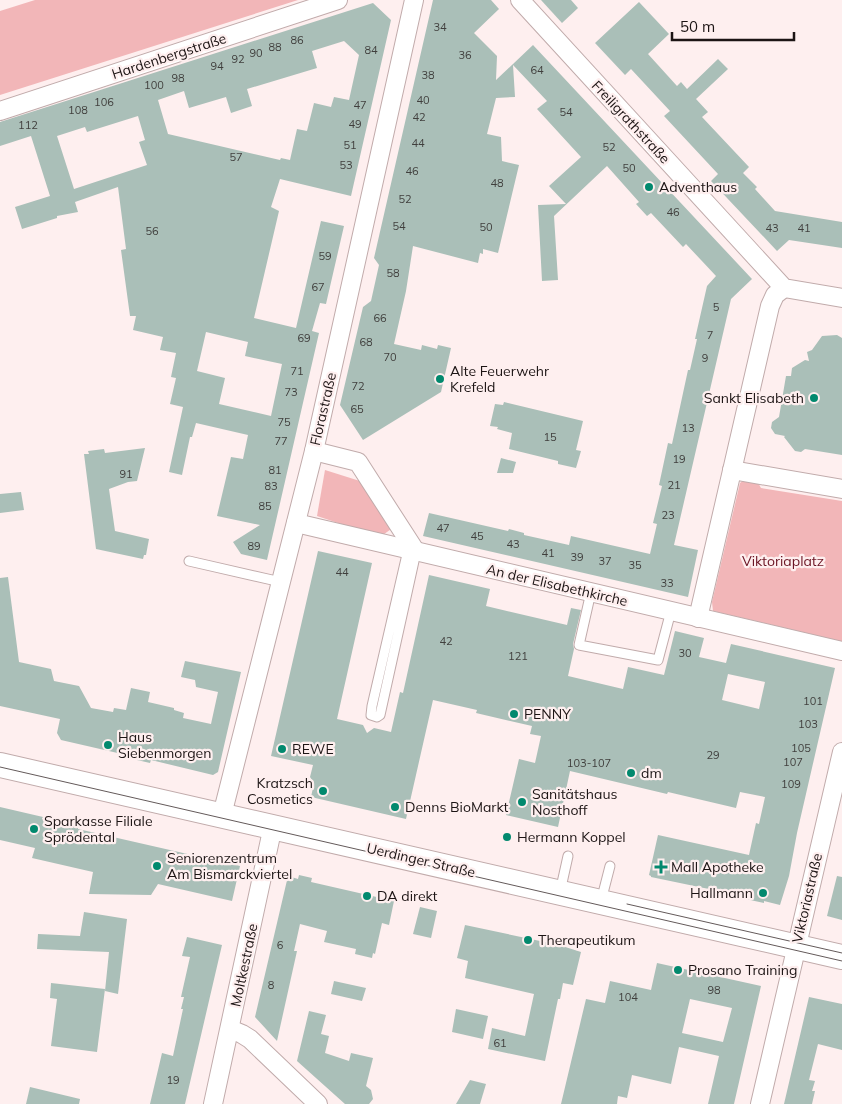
<svg xmlns="http://www.w3.org/2000/svg" width="842" height="1104" viewBox="0 0 842 1104" font-family="Mulish,sans-serif">
<style>
.green{fill:#f2b6b8}
.building{fill:#aabfb8;fill-rule:evenodd}
.lines{fill:none;stroke-linecap:round;stroke-linejoin:round}
.service-casing{stroke:#c1abab;stroke-width:11}
.minor-casing{stroke:#c1abab;stroke-width:20}
.secondary-casing{stroke:#c1abab;stroke-width:26}
.service{stroke:#fff;stroke-width:9}
.minor{stroke:#fff;stroke-width:18}
.secondary{stroke:#fff;stroke-width:24}
.tram{stroke:#645a5a;stroke-width:1}
.poi-dot{fill:#02896e;stroke:#feefef;stroke-width:2}
.labels{text-anchor:middle;stroke-width:4.5;stroke-linejoin:round;paint-order:stroke}
.number-label{font-size:11px;fill:#403f3d}
.street-label{font-size:14px;fill:#1c1414;stroke:#feefef}
.poi-label{font-size:14px;fill:#1c1414;stroke:#feefef;text-anchor:start}
.park-label{font-size:14px;fill:#6a1322;stroke:#feefef}
</style>
<rect width="100%" height="100%" fill="#feefef"/>
<g class="green">
<polygon points="35,0 298,0 0,95 0,11"/>
<polygon points="325,470 363,482 394,527 380,537 317,516"/>
<polygon points="744,480 757,481 761,488 842,501 842,644 836,643 836,640 713,611 712,602 740,483"/>
</g>
<g class="building">
<polygon points="433,0 491,0 499,9 474,33 497,56 496,80 533,45 752,279 731,299 674,545 698,550 688,597 423,536 429,513 508,531 509,529 524,533 524,535 569,545 571,536 650,554 657,524 653,523 662,486 659,485 668,443 672,444 688,370 690,370 697,339 695,339 707,286 716,276 686,244 683,247 651,213 647,216 636,204 639,202 607,166 554,216 558,280 542,281 538,205 566,204 549,186 581,157 537,109 547,101 513,65 515,97 496,98 487,134 501,137 502,161 519,165 498,253 483,249 483,254 480,253 478,263 413,246 406,291 394,344 421,350 422,345 437,349 438,345 451,348 441,392 363,440 340,405 363,307 371,301 379,265 374,258"/>
<polygon points="541,0 571,0 578,8 562,23"/>
<polygon points="639,2 669,34 648,54 677,86 681,82 687,89 718,59 728,69 696,99 708,112 702,117 749,167 743,173 757,187 755,189 775,211 842,222 842,248 789,240 777,251 711,181 718,174 664,116 670,111 631,69 625,75 595,43"/>
<path d="M373,3L391,20L351,196L280,179L271,207L279,211L254,318L296,328L321,221L344,226L326,304L320,303L312,331L319,333L267,560L241,554L233,542L260,525L217,516L231,457L243,459L248,435L196,423L192,437H190L182,475L169,472L183,407L170,404L176,378L171,377L176,353L160,350L163,337L133,330L136,316H130L121,250L126,249L118,187L75,202L78,212L57,216V218L22,229L15,207L50,196L31,136L0,146V122ZM344,41L359,55L349,100L334,97L331,107L314,103L307,131L297,129L290,160L281,158L280,160L168,134L158,100L184,91L189,108L226,97L231,113L252,106L247,89L317,68L312,51ZM138,116L145,140L139,142L147,165L74,189L57,136L85,127L87,132ZM206,332L248,342L245,356L282,364L271,416L219,404L225,378L197,371Z"/>
<polygon points="837,335 842,338 842,455 805,449 801,452 795,451 784,437 785,436 775,434 771,428 772,422 779,417 786,376 791,376 792,368 805,360 809,361 807,352 812,350 822,336"/>
<polygon points="504,402 583,421 576,450 581,451 576,468 558,464 558,461 509,449 512,433 497,429 498,427 490,426 495,404 503,405"/>
<polygon points="145,448 137,481 128,482 109,489 115,531 149,539 146,555 144,555 143,559 96,549 84,454 89,454 88,451 104,449 105,453"/>
<polygon points="501,458 516,462 513,473 497,473"/>
<polygon points="21,492 24,510 0,513 0,494"/>
<path d="M318,551L372,563L337,719L363,725L367,733L374,728L391,732L400,692L403,693L429,575L490,589L486,606L567,625L571,608L581,610L573,644L574,649L568,676L623,689L628,667L664,675L675,631L704,638L699,657L726,663L731,644L835,668L797,833L789,876L780,905L764,901V903L727,895L728,893L651,877V876L649,875L658,835L749,855L756,823L759,824L765,797L740,792L736,808L668,792L667,794L570,771L558,827L506,815L519,759L535,763L541,736L530,734L532,726L476,713L477,710L433,700L406,819L311,797L314,783L310,777L313,765L271,756ZM728,674L765,682L759,709L722,700Z"/>
<polygon points="8,577 19,662 51,669 54,681 79,686 91,708 113,712 114,708 126,710 131,688 150,692 148,702 174,708 174,710 184,713 183,718 211,724 218,692 196,687 195,680 181,677 185,661 241,672 218,772 213,775 151,760 150,763 137,760 135,757 61,740 57,733 60,719 0,706 0,578"/>
<polygon points="0,807 43,817 42,819 78,827 78,829 240,866 232,901 158,884 151,895 89,894 93,872 32,858 35,848 0,840"/>
<polygon points="299,875 312,878 311,882 394,901 389,925 382,923 375,954 373,953 372,958 355,954 356,949 324,942 327,931 300,924 294,951 297,951 277,1041 255,1017 288,876 298,879"/>
<polygon points="837,876 842,877 842,920 827,916"/>
<polygon points="420,907 437,911 431,938 413,934"/>
<polygon points="84,912 127,919 118,994 105,991 109,952 37,949 38,934 80,936"/>
<polygon points="465,925 559,945 581,952 573,985 563,983 560,999 558,999 545,1061 488,1049 492,1028 525,1036 534,994 465,978 468,961 457,958"/>
<polygon points="187,937 222,945 185,1104 150,1104 162,1053 173,1056 183,1009 181,1009 184,997 181,997 190,957 182,956"/>
<path d="M657,963L761,986L734,1104H708L719,1056L679,1047L671,1084L632,1075L627,1098L618,1096L617,1104H561L586,999L605,1003L610,981L651,990ZM690,999L732,1008L723,1042L682,1033Z"/>
<polygon points="334,981 366,988 362,1001 331,994"/>
<polygon points="51,983 105,989 97,1052 51,1046 57,999 50,998"/>
<polygon points="809,997 842,1004 842,1050 818,1044 809,1080 815,1081 812,1091 815,1091 812,1104 784,1104"/>
<polygon points="456,1009 488,1016 483,1039 452,1032"/>
<polygon points="309,1011 326,1015 321,1034 329,1036 325,1053 349,1061 351,1053 373,1058 366,1086 371,1090 373,1099 369,1104 345,1104 297,1061"/>
<polygon points="470,1080 486,1084 480,1104 456,1104"/>
<polygon points="30,1087 80,1099 79,1104 26,1104"/>
</g>
<g class="lines">
<g class="service-casing">
<g id="service">
<polyline points="408,550 372,706 371,715 377,717 380,715 416,552"/>
<polyline points="189,561 281,582"/>
<polyline points="591,592 579,645 658,660 671,611"/>
<polyline points="560,892 568,856"/>
<polyline points="601,901 610,866"/>
</g>
</g>
<g class="minor-casing">
<g id="minor">
<polyline points="520,0 784,288 842,298"/>
<polyline points="0,111 338,0"/>
<polyline points="314,451 358,462 416,552"/>
<polyline points="732,470 842,489"/>
<polyline points="296,523 842,651"/>
<polyline points="698,618 770,306 775,295 784,288"/>
<polyline points="222,815 314,451 414,0"/>
<polyline points="230,1029 242,1034 250,1039 318,1104"/>
<polyline points="213,1104 273,826"/>
<polyline points="760,1104 842,752"/>
</g>
</g>
<g class="secondary-casing">
<polyline id="secondary" points="0,765 842,957"/>
</g>
<use href="#service" class="service"/>
<use href="#minor" class="minor"/>
<use href="#secondary" class="secondary"/>
<g class="tram">
<polyline points="0,767 842,961"/>
<polyline points="627,904 842,953"/>
</g>
</g>
<g class="poi-dot">
<circle cx="649" cy="187" r="5"/>
<circle cx="440" cy="379" r="5"/>
<circle cx="814" cy="398" r="5"/>
<circle cx="514" cy="714" r="5"/>
<circle cx="108" cy="745" r="5"/>
<circle cx="282" cy="749" r="5"/>
<circle cx="631" cy="773" r="5"/>
<circle cx="323" cy="791" r="5"/>
<circle cx="522" cy="802" r="5"/>
<circle cx="395" cy="807" r="5"/>
<circle cx="34" cy="829" r="5"/>
<circle cx="507" cy="837" r="5"/>
<circle cx="157" cy="866" r="5"/>
<path d="M658.5 859.5h5v5h5v5h-5v5h-5v-5h-5v-5h5z"/>
<circle cx="763" cy="893" r="5"/>
<circle cx="367" cy="896" r="5"/>
<circle cx="528" cy="940" r="5"/>
<circle cx="678" cy="970" r="5"/>
</g>
<g class="labels">
<g class="number-label">
<text x="440" y="31">34</text>
<text x="297" y="44">86</text>
<text x="275" y="51">88</text>
<text x="371" y="54">84</text>
<text x="256" y="57">90</text>
<text x="465" y="59">36</text>
<text x="238" y="63">92</text>
<text x="217" y="70">94</text>
<text x="537" y="74">64</text>
<text x="428" y="79">38</text>
<text x="178" y="82">98</text>
<text x="154" y="89">100</text>
<text x="423" y="104">40</text>
<text x="104" y="106">106</text>
<text x="360" y="109">47</text>
<text x="78" y="114">108</text>
<text x="566" y="116">54</text>
<text x="419" y="121">42</text>
<text x="355" y="128">49</text>
<text x="28" y="129">112</text>
<text x="418" y="147">44</text>
<text x="350" y="149">51</text>
<text x="609" y="151">52</text>
<text x="236" y="161">57</text>
<text x="346" y="169">53</text>
<text x="629" y="172">50</text>
<text x="412" y="175">46</text>
<text x="497" y="187">48</text>
<text x="405" y="203">52</text>
<text x="673" y="216">46</text>
<text x="399" y="230">54</text>
<text x="486" y="231">50</text>
<text x="772" y="232">43</text>
<text x="804" y="232">41</text>
<text x="152" y="235">56</text>
<text x="325" y="260">59</text>
<text x="393" y="277">58</text>
<text x="318" y="291">67</text>
<text x="716" y="311">5</text>
<text x="380" y="322">66</text>
<text x="710" y="339">7</text>
<text x="304" y="342">69</text>
<text x="366" y="346">68</text>
<text x="390" y="361">70</text>
<text x="705" y="362">9</text>
<text x="297" y="375">71</text>
<text x="358" y="390">72</text>
<text x="291" y="396">73</text>
<text x="357" y="413">65</text>
<text x="284" y="426">75</text>
<text x="688" y="432">13</text>
<text x="550" y="441">15</text>
<text x="281" y="445">77</text>
<text x="679" y="463">19</text>
<text x="275" y="474">81</text>
<text x="126" y="478">91</text>
<text x="674" y="489">21</text>
<text x="271" y="490">83</text>
<text x="265" y="510">85</text>
<text x="668" y="519">23</text>
<text x="443" y="532">47</text>
<text x="477" y="540">45</text>
<text x="513" y="548">43</text>
<text x="254" y="550">89</text>
<text x="548" y="557">41</text>
<text x="577" y="561">39</text>
<text x="605" y="565">37</text>
<text x="635" y="569">35</text>
<text x="342" y="576">44</text>
<text x="667" y="587">33</text>
<text x="446" y="645">42</text>
<text x="685" y="657">30</text>
<text x="518" y="660">121</text>
<text x="813" y="705">101</text>
<text x="808" y="728">103</text>
<text x="801" y="752">105</text>
<text x="713" y="759">29</text>
<text x="793" y="766">107</text>
<text x="589" y="767">103-107</text>
<text x="791" y="788">109</text>
<text x="280" y="949">6</text>
<text x="271" y="989">8</text>
<text x="714" y="994">98</text>
<text x="628" y="1001">104</text>
<text x="500" y="1047">61</text>
<text x="173" y="1084">19</text>
</g>
<g class="street-label">
<text transform="translate(169 56) rotate(-18)" y="5">Hardenbergstraße</text>
<text transform="translate(631 122) rotate(47)" y="5">Freiligrathstraße</text>
<text transform="translate(323 409) rotate(-77)" y="5">Florastraße</text>
<text transform="translate(557 585) rotate(13)" y="5">An der Elisabethkirche</text>
<text transform="translate(421 860) rotate(13)" y="5">Uerdinger Straße</text>
<text transform="translate(807 898) rotate(-77)" y="5">Viktoriastraße</text>
<text transform="translate(244 965) rotate(-78)" y="5">Moltkestraße</text>
</g>
<g class="poi-label">
<text x="659" y="192">Adventhaus</text>
<text x="450" y="376">Alte Feuerwehr<tspan x="450" dy="16">Krefeld</tspan></text>
<text x="804" y="403" text-anchor="end">Sankt Elisabeth</text>
<text x="524" y="719">PENNY</text>
<text x="118" y="742">Haus<tspan x="118" dy="16">Siebenmorgen</tspan></text>
<text x="292" y="754">REWE</text>
<text x="641" y="778">dm</text>
<text x="313" y="788" text-anchor="end">Kratzsch<tspan x="313" dy="16">Cosmetics</tspan></text>
<text x="532" y="799">Sanitätshaus<tspan x="532" dy="16">Nosthoff</tspan></text>
<text x="405" y="812">Denns BioMarkt</text>
<text x="44" y="826">Sparkasse Filiale<tspan x="44" dy="16">Sprödental</tspan></text>
<text x="517" y="842">Hermann Koppel</text>
<text x="167" y="863">Seniorenzentrum<tspan x="167" dy="16">Am Bismarckviertel</tspan></text>
<text x="671" y="872">Mall Apotheke</text>
<text x="753" y="898" text-anchor="end">Hallmann</text>
<text x="377" y="901">DA direkt</text>
<text x="538" y="945">Therapeutikum</text>
<text x="688" y="975">Prosano Training</text>
</g>
<g class="park-label">
<text x="783" y="566">Viktoriaplatz</text>
</g>
</g>
<path d="M672 32v8h122v-8" fill="none" stroke="#1c1414" stroke-width="2.5"/>
<text x="680" y="32" font-size="15" fill="#1c1414" stroke="#feefef" stroke-width="4" paint-order="stroke">50 m</text>
</svg>
